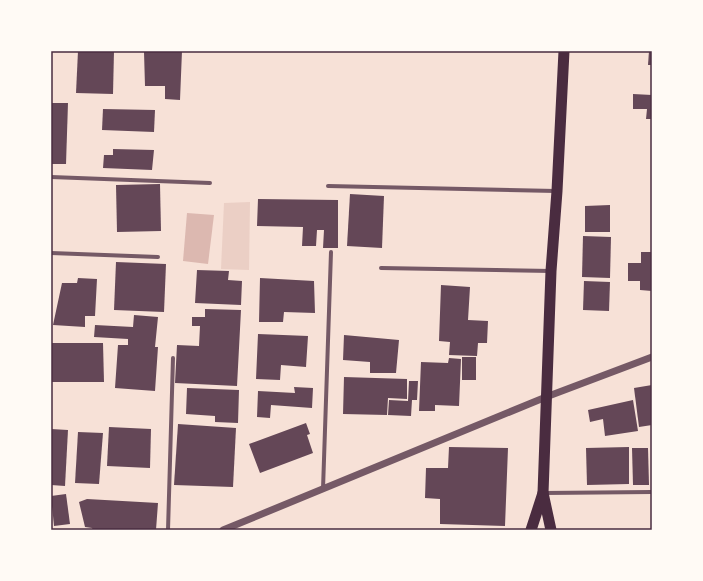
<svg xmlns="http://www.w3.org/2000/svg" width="703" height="581" viewBox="0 0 703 581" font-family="'Titillium Web',sans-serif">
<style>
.green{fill:#ebcfc5}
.water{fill:#dcb8b0}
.building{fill:#644757}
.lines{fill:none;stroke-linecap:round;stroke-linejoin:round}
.minor{stroke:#755966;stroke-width:4}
.tertiary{stroke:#755966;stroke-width:7}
.trunk{stroke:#4a2c40;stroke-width:11}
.neatline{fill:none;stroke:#4a2c40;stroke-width:1.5}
</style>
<rect width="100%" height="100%" fill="#f7e1d7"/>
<polygon class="green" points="250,202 249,270 221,269 224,203"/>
<polygon class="water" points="187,213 214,215 208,264 183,261"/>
<g class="building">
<polygon points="78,51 114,51 113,94 76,93"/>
<polygon points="166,51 182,51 180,100 165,99 165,86 145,86 144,52"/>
<polygon points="649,51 652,51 652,65 648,65"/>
<polygon points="633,94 652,95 652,119 646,119 647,109 633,109"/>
<polygon points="51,103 68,103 66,164 51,164"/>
<polygon points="103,109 155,110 154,132 102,130"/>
<polygon points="113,149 154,150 152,170 103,168 104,155 113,155"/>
<polygon points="160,184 161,231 117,232 116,185"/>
<polygon points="350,194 384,196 382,248 347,246"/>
<polygon points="258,199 338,200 338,248 323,248 324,230 317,230 316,246 302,246 303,227 257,226"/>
<polygon points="610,205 610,232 585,232 585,206"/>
<polygon points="583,236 611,237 610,278 582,277"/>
<polygon points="641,252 652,252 652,291 640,290 640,281 628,281 628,263 641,263"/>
<polygon points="116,262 166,264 164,312 114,310"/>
<polygon points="197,270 229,271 228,280 242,281 241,305 195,303"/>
<polygon points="78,278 97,279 95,316 85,316 85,327 53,325 62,283 77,283"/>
<polygon points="260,278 314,281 315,313 284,312 283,322 259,322"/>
<polygon points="584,281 610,282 609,311 583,310"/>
<polygon points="441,285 470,287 468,320 488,321 487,343 478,343 477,356 449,355 450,342 439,341"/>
<polygon points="205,309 241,310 237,386 175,383 177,345 199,346 200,326 192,326 192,317 205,317"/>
<polygon points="134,315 158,317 155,347 158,347 155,391 115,388 118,345 128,345 128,339 94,337 95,325 133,327"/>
<polygon points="258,334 308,336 306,367 281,365 280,380 256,379"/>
<polygon points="344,335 399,340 396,373 370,373 370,362 343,360"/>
<polygon points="51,343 103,343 104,382 51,382"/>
<rect x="462" y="357" width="14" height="23"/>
<polygon points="449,358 461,359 459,406 435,405 435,411 419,411 421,362 448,363"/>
<polygon points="344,377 407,379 407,399 388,398 387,415 343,414"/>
<polygon points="409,381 418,381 417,400 412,400 411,416 388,415 389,400 408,401"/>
<polygon points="652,385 652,425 639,427 634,388"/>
<polygon points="294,387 313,388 312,408 271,405 270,418 257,417 258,391 295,393"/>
<polygon points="187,388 239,390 238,423 215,422 215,416 186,414"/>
<polygon points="633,400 638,431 605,436 603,419 590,422 588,410"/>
<polygon points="306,423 310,434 307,435 313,453 260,473 249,444"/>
<polygon points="178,424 236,428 233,487 174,485"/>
<polygon points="109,427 151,429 150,468 107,466"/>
<polygon points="51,429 68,430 65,486 51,485"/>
<polygon points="78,432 103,433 99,484 75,483"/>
<polygon points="449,447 508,448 505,526 440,524 440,499 425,498 426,468 448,468"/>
<polygon points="629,447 629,484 587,485 586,448"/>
<polygon points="632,448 648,448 649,485 633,485"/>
<polygon points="66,494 70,524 54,526 51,496"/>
<polygon points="87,499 158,503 156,530 93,530 92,528 85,527 79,502"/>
</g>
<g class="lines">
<g class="minor">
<polyline points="51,177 210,183"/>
<polyline points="328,186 556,191"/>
<polyline points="51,253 158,257"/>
<polyline points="381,268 551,271"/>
<polyline points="323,489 331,252"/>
<polyline points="544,493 652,492"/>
<polyline points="168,530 173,358"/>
</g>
<polyline class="tertiary" points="223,530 546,397 652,357"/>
<g class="trunk">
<polyline points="531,530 543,493"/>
<polyline points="551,530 543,493 551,271 557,191 564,51"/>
</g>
</g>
<rect width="703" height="581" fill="none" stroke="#fffaf5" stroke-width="104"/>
<rect x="52" y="52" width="599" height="477" class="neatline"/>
</svg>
